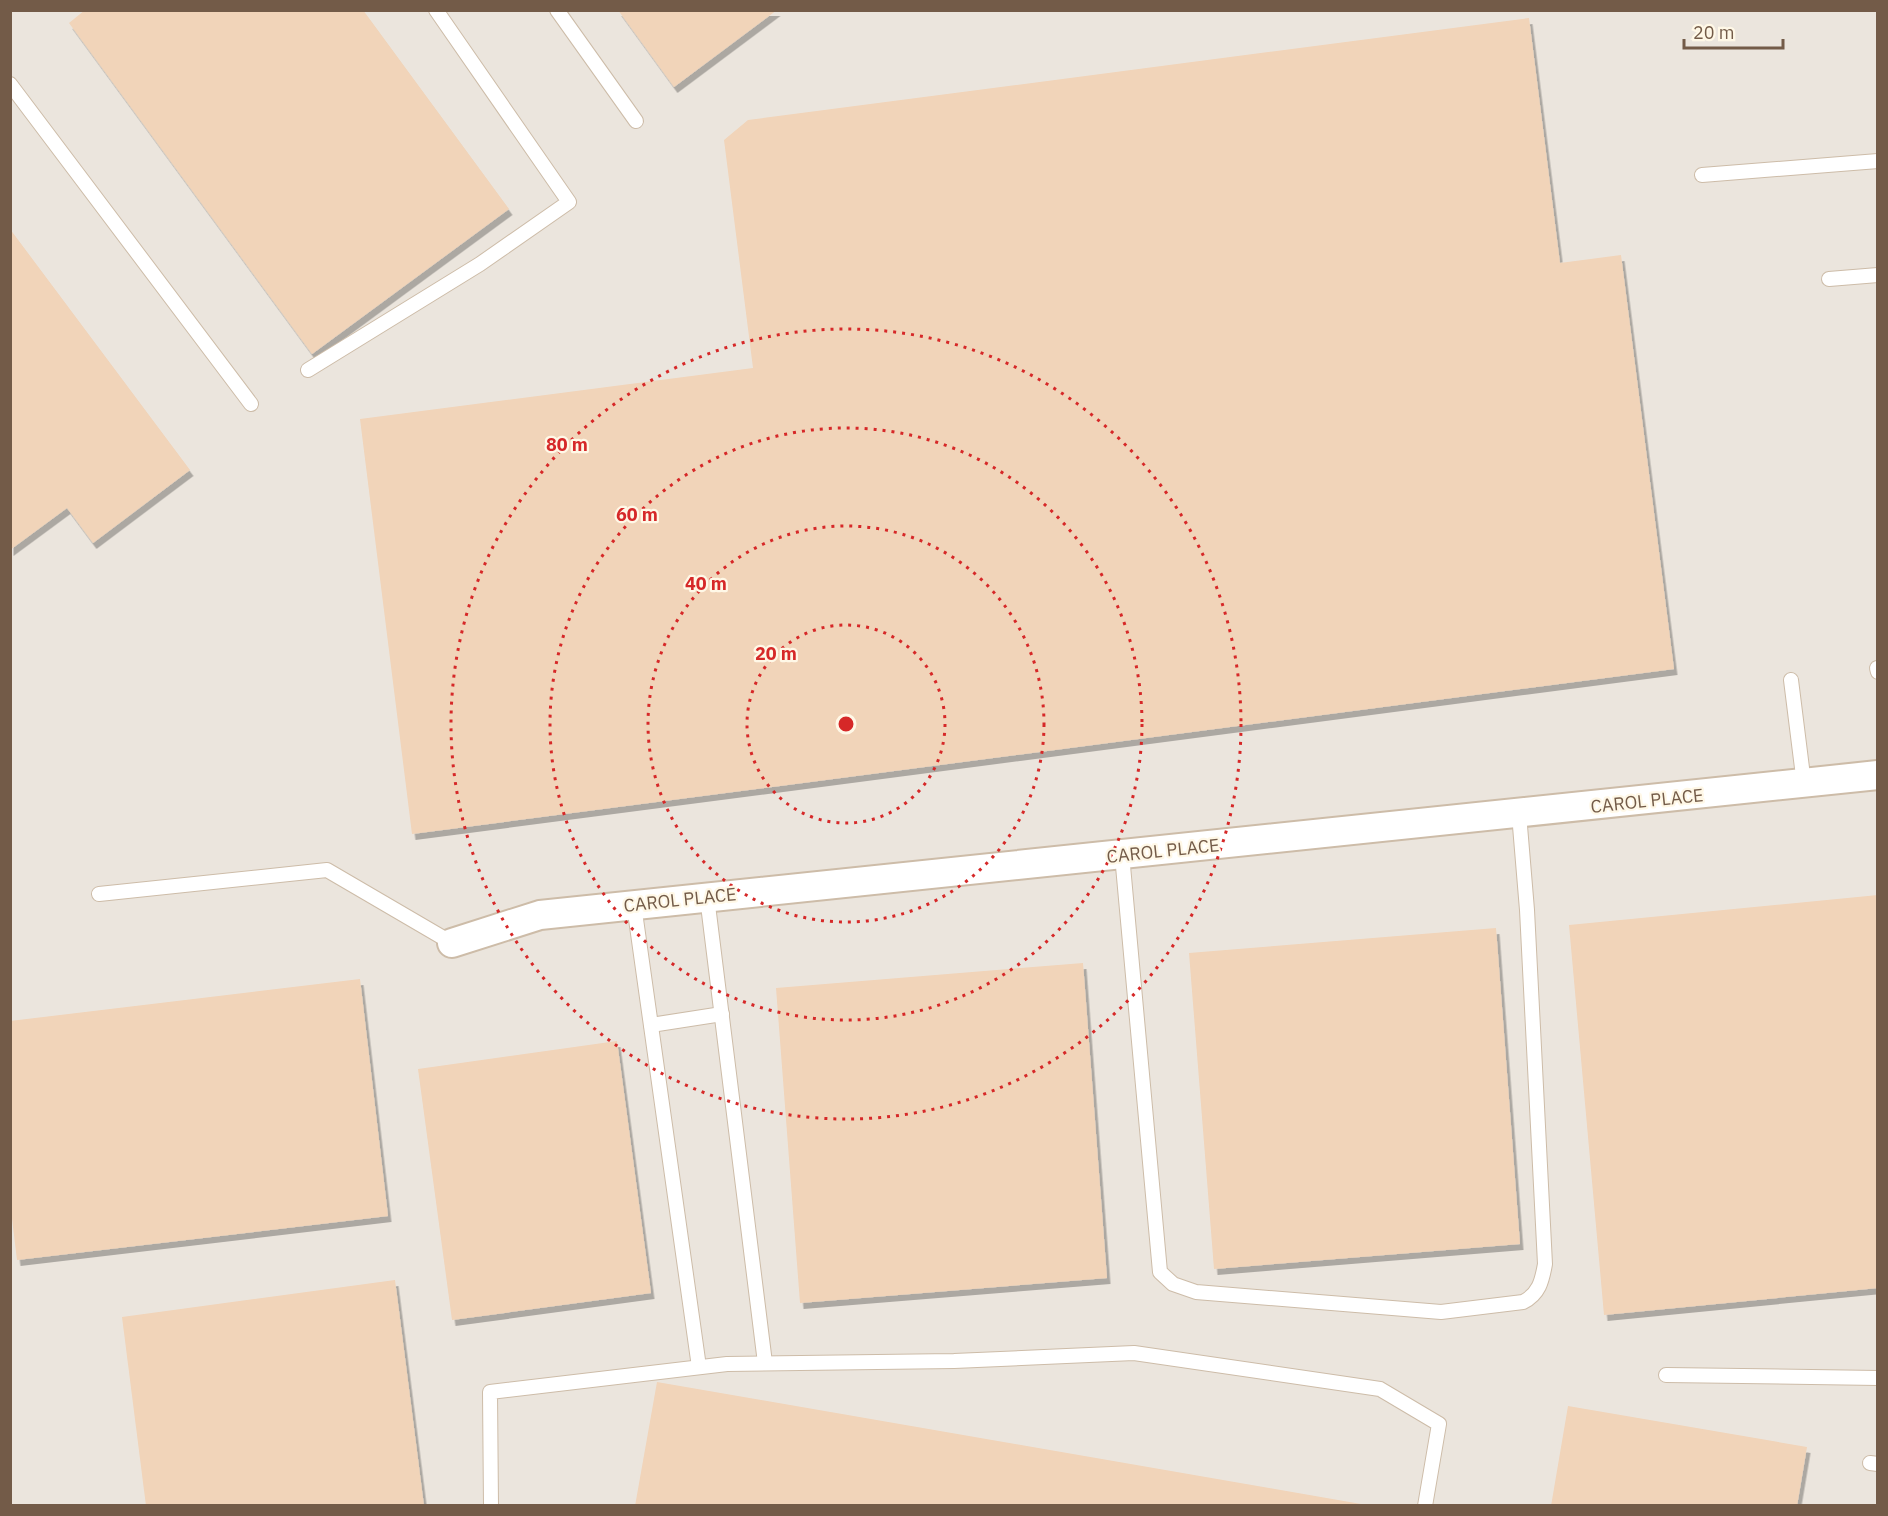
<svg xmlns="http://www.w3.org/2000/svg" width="1888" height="1516" viewBox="0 0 1888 1516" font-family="'IBM Plex Sans',sans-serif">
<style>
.industrial{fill:#ebe5dd}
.building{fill:#f1d4b9;filter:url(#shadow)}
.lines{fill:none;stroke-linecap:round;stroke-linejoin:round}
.service-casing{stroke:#cdbca8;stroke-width:16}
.minor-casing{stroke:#cdbca8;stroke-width:32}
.service{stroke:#fff;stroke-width:14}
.minor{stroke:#fff;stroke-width:28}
.ring{fill:none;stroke:#d62828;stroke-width:3;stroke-dasharray:3 6}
.labels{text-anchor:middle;stroke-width:4.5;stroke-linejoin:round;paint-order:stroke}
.street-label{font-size:18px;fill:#735b48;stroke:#fff8e7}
.centre{fill:#d62828;stroke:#fff8e7;stroke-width:3}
.ring-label{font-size:18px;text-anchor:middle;font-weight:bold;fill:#d62828;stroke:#fff8e7;stroke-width:4.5;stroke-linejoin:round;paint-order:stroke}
</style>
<defs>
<filter id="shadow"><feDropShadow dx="3.5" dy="6" stdDeviation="0" flood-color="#0004"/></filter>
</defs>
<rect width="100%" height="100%" fill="#fcf4e1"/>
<rect class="industrial" x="11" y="11" width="1866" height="1494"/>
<g class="building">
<polygon points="85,10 363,10 509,209 312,354 69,23"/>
<polygon points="618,10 777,10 674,87"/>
<polygon points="1529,18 1560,263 1621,255 1674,669 412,834 360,419 753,368 724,140 748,120"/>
<polygon points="10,229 190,470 93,543 67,508 10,550"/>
<polygon points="1878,895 1878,1288 1604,1315 1569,925"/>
<polygon points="1496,928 1520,1244 1214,1269 1189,953"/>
<polygon points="1083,963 1107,1278 800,1303 776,988"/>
<polygon points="360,979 388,1216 17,1260 10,1202 10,1021"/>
<polygon points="617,1041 651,1293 452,1320 418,1069"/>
<polygon points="395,1280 424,1506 146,1506 122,1317"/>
<polygon points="657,1382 1361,1504 1360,1506 635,1506"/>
<polygon points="1568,1406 1807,1447 1797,1506 1551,1506"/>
</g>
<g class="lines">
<g class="service-casing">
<g id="service">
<polyline points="557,10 636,121"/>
<polyline points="10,84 251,404"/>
<polyline points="1702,175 1878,161"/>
<polyline points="1829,279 1878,275"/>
<polyline points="308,370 480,264 569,202 436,10"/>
<polyline points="1877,668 1878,672"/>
<polyline points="1791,680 1804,784"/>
<path d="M1122,855L1160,1272L1173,1284L1196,1292L1441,1312L1523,1302C1539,1294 1542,1281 1545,1264L1527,910L1519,814"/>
<polyline points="99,894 327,870 452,943"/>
<polyline points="707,897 765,1363"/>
<polyline points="634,905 699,1367"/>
<polyline points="651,1025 722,1014"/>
<polyline points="1666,1375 1878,1378"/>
<polyline points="1870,1463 1878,1464"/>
<polyline points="491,1506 490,1392 727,1364 954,1361 1134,1353 1380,1389 1439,1424 1425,1506"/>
</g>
</g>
<g class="minor-casing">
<polyline id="minor" points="452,943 540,915 1878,775"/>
</g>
<use href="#service" class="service"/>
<use href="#minor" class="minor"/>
</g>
<g class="ring">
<circle cx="846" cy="724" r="99"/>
<circle cx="846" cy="724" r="198"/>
<circle cx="846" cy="724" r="296"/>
<circle cx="846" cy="724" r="395"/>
</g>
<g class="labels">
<g class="street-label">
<text transform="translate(1647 801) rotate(-6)" y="6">CAROL PLACE</text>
<text transform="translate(1163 851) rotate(-6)" y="6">CAROL PLACE</text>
<text transform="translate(680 900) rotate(-6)" y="6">CAROL PLACE</text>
</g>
</g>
<circle cx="846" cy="724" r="9" class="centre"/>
<g class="ring-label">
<text x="567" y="451">80 m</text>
<text x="637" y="521">60 m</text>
<text x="706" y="590">40 m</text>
<text x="776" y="660">20 m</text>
</g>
<rect width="1888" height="1516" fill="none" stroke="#735b48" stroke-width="24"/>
<path d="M1684 39v9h99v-9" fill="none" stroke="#735b48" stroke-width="3"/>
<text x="1693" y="39" font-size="18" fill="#735b48" stroke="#fff8e7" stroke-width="4.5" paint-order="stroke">20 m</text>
</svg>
